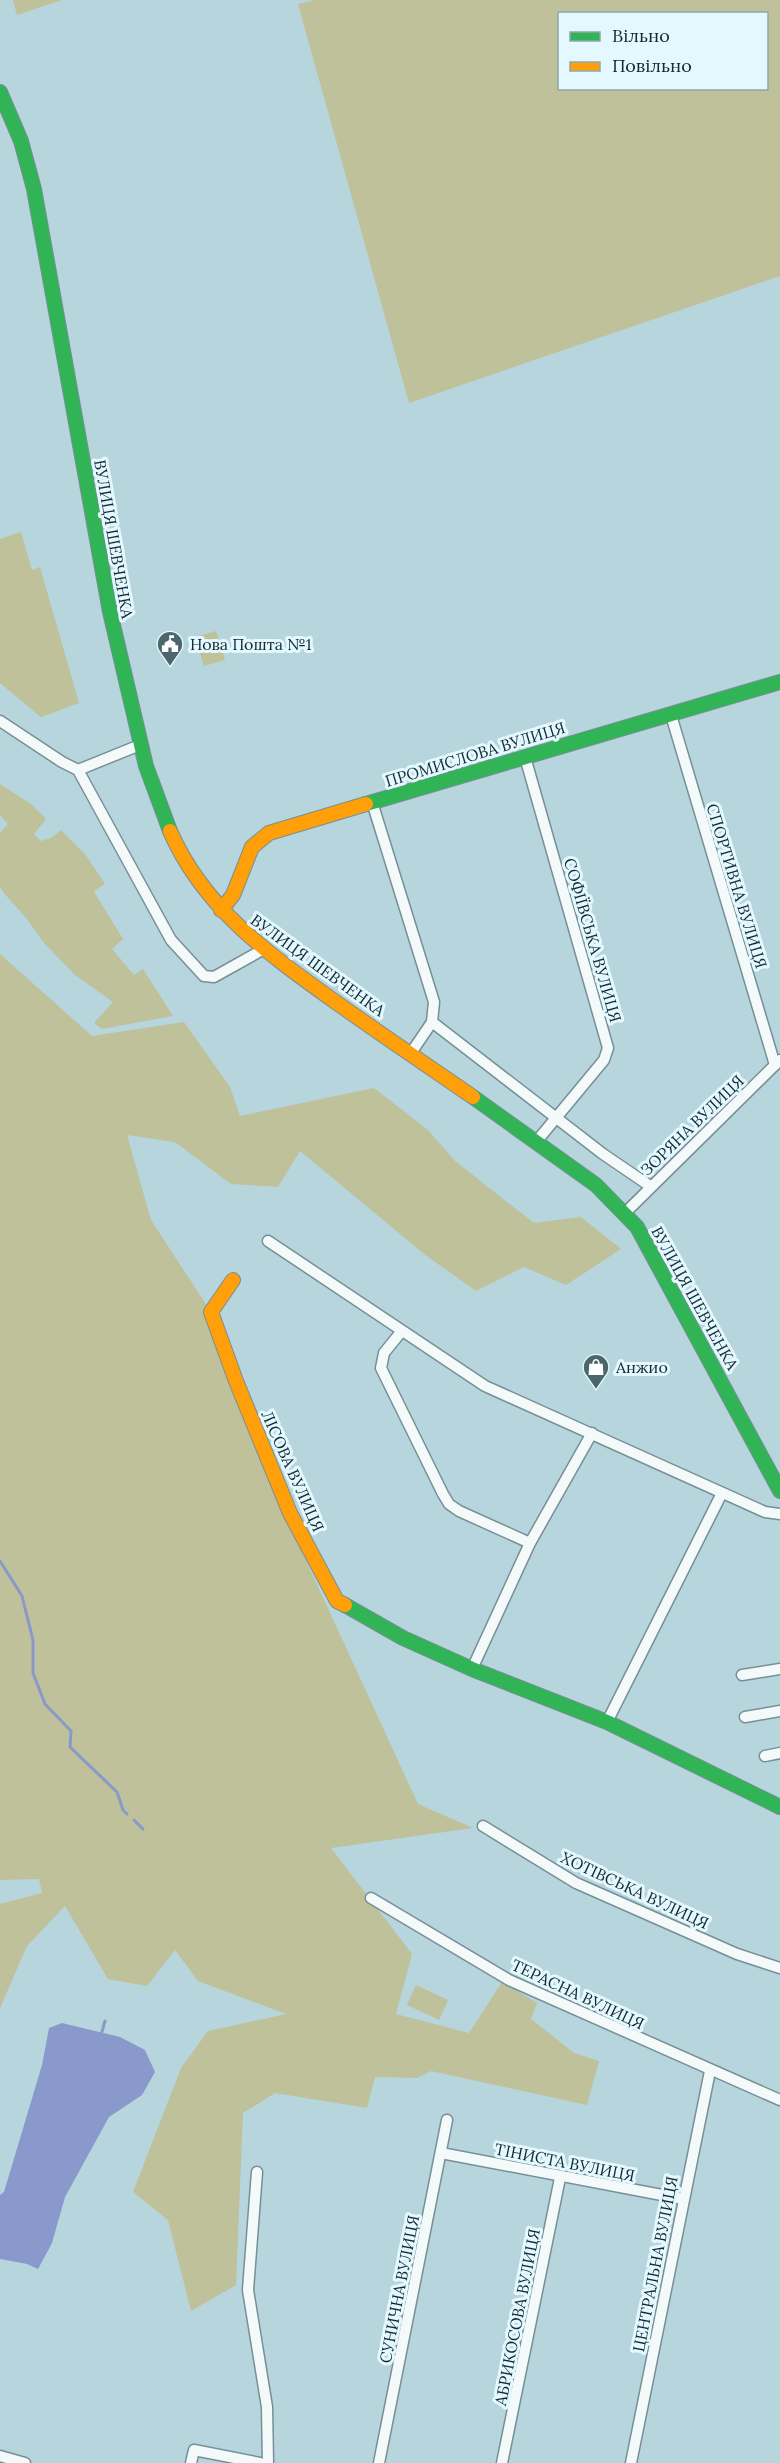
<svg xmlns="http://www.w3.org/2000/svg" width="780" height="2463" viewBox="0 0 780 2463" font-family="Lora,serif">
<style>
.green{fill:#bec199;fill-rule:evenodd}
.water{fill:#8999cb}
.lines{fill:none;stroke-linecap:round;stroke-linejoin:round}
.stream{stroke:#8999cb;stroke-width:3}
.street-casing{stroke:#778f96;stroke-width:13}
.fast-casing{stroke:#778f96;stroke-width:16}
.slow-casing{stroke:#778f96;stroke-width:16}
.street{stroke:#f4f9fa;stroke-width:10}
.fast{stroke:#30b455;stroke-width:14}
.slow{stroke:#ff9f0a;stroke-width:14}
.labels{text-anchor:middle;stroke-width:6;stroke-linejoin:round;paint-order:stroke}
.street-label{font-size:16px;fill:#142a2f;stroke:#e3f9ff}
.poi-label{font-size:16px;fill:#142a2f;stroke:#e3f9ff;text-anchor:start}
</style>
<rect width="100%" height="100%" fill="#b7d5dd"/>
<g class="green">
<polygon points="13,0 62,0 17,15"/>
<path d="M315,0H780V276L409,403L298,4ZM560,14H766V88H560Z"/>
<polygon points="21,532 32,570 40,567 79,703 41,717 0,683 0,539"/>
<polygon points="216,631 225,660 204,666 195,637"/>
<polygon points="0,784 31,804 46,819 34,834 41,841 51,838 61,830 85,854 105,884 94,891 96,895 123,939 112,949 134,975 143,969 173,1016 102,1029 94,1023 113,1002 75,975 44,943 27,919 3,892 0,886 0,833 8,824 0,815"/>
<polygon points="0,954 92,1036 184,1022 230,1087 240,1116 374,1088 428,1130 455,1161 534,1223 581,1217 621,1249 566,1285 524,1267 476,1291 424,1254 300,1151 278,1187 231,1184 175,1142 127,1135 151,1220 211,1312 280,1504 418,1804 473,1828 331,1848 412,1954 396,2014 469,2033 502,1982 537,2003 531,2019 574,2053 599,2061 587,2105 431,2071 417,2078 375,2077 367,2108 275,2093 243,2113 236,2285 191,2311 168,2220 133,2192 181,2068 208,2031 286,2014 198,1981 175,1950 147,1986 108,1979 65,1906 27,1946 0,2008 0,1904 42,1893 39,1879 0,1880"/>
<polygon points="416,1985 448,2000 439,2020 407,2005"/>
</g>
<polygon class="water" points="62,2023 120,2037 145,2050 155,2072 142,2095 109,2117 65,2197 52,2243 38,2269 27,2264 0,2259 0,2195 4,2192 42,2065 49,2028"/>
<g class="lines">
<g class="stream">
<polyline points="0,1561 22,1596 33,1640 33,1673 45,1704 71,1731 70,1747 117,1792 123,1810 127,1814"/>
<polyline points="134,1820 143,1829"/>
<polyline points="101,2035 105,2021"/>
</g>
<g class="street-casing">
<g id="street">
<polyline points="671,715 775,1065"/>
<polyline points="0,721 62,762 78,770 171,940 204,976 214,977 264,949"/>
<polyline points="525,757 608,1048 604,1060 536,1142"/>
<polyline points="78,770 140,745"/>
<polyline points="372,802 434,1002 432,1022 411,1053"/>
<polyline points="432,1022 603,1154 650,1186"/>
<polyline points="626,1212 780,1060"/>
<polyline points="268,1241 485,1386 765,1512 780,1514"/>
<polyline points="401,1332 384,1353 381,1368 443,1494 449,1504 459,1511 530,1543"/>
<polyline points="472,1669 530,1543 592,1433"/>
<polyline points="742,1675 780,1669"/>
<polyline points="745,1717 780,1711"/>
<polyline points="607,1722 722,1493"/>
<polyline points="765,1756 780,1753"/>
<polyline points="483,1826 576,1883 737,1954 780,1968"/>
<polyline points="371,1898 509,1980 780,2100"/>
<polyline points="441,2153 683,2199"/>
<polyline points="257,2172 248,2290 267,2407 268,2463"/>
<polyline points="0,2456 25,2463"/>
<polyline points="191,2463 194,2450 260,2463"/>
<polyline points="379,2463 447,2120"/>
<polyline points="502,2463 560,2178"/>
<polyline points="631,2463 710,2071"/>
</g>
</g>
<g class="fast-casing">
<g id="fast">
<polyline points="0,92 21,141 34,189 110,612 146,766 170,831"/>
<polyline points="366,804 780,682"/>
<polyline points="473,1097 596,1185 637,1227 780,1491"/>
<polyline points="345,1605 403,1638 472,1669 607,1722 780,1807"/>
</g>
</g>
<g class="slow-casing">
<g id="slow">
<path d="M170,831C204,909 270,955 337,1003C382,1035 428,1066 473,1097"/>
<polyline points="221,910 233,895 252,847 269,833 366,804"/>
<polyline points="233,1280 211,1312 236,1381 290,1513 337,1601 345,1605"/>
</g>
</g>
<use href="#street" class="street"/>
<use href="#fast" class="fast"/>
<use href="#slow" class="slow"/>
</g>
<defs>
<g id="civic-pin" transform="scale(1.35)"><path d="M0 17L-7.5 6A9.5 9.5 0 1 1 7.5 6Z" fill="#4d666c" stroke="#e3f9ff"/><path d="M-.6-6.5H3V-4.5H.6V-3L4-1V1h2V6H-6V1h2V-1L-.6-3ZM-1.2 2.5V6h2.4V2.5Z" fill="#fff"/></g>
<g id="shop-pin" transform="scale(1.35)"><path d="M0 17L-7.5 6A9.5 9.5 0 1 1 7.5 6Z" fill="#4d666c" stroke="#e3f9ff"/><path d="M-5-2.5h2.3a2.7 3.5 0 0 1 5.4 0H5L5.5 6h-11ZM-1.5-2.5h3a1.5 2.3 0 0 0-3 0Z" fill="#fff"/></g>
</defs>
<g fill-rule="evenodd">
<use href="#civic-pin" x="170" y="644"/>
<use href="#shop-pin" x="596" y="1367"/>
</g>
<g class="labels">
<g class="street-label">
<text transform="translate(114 539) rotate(80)" y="6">ВУЛИЦЯ ШЕВЧЕНКА</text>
<text transform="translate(475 754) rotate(-17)" y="6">ПРОМИСЛОВА ВУЛИЦЯ</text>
<text transform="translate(737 886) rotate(73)" y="6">СПОРТИВНА ВУЛИЦЯ</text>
<text transform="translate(593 940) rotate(74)" y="6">СОФІЇВСЬКА ВУЛИЦЯ</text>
<text transform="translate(318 965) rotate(36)" y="6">ВУЛИЦЯ ШЕВЧЕНКА</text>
<text transform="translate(692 1125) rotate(-44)" y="6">ЗОРЯНА ВУЛИЦЯ</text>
<text transform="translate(695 1298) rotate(61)" y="6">ВУЛИЦЯ ШЕВЧЕНКА</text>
<text transform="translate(293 1471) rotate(66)" y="6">ЛІСОВА ВУЛИЦЯ</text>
<text transform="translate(635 1890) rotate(25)" y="6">ХОТІВСЬКА ВУЛИЦЯ</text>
<text transform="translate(578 1994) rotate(25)" y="6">ТЕРАСНА ВУЛИЦЯ</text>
<text transform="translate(565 2162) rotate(11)" y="6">ТІНИСТА ВУЛИЦЯ</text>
<text transform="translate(655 2264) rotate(-79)" y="6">ЦЕНТРАЛЬНА ВУЛИЦЯ</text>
<text transform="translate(399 2289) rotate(-79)" y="6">СУНИЧНА ВУЛИЦЯ</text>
<text transform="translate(517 2317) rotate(-79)" y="6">АБРИКОСОВА ВУЛИЦЯ</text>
</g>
<g class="poi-label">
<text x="190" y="650">Нова Пошта №1</text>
<text x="616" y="1373">Анжио</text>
</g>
</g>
<rect x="558" y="12" width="210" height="78" fill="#e3f9ff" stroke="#90a6ac" stroke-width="1.5"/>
<rect x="570" y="32" width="30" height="9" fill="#30b455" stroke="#90a6ac" stroke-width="1.5"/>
<text x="612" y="42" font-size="18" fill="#142a2f">Вільно</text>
<rect x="570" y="62" width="30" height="9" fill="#ff9f0a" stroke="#90a6ac" stroke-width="1.5"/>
<text x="612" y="72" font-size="18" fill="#142a2f">Повільно</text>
</svg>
